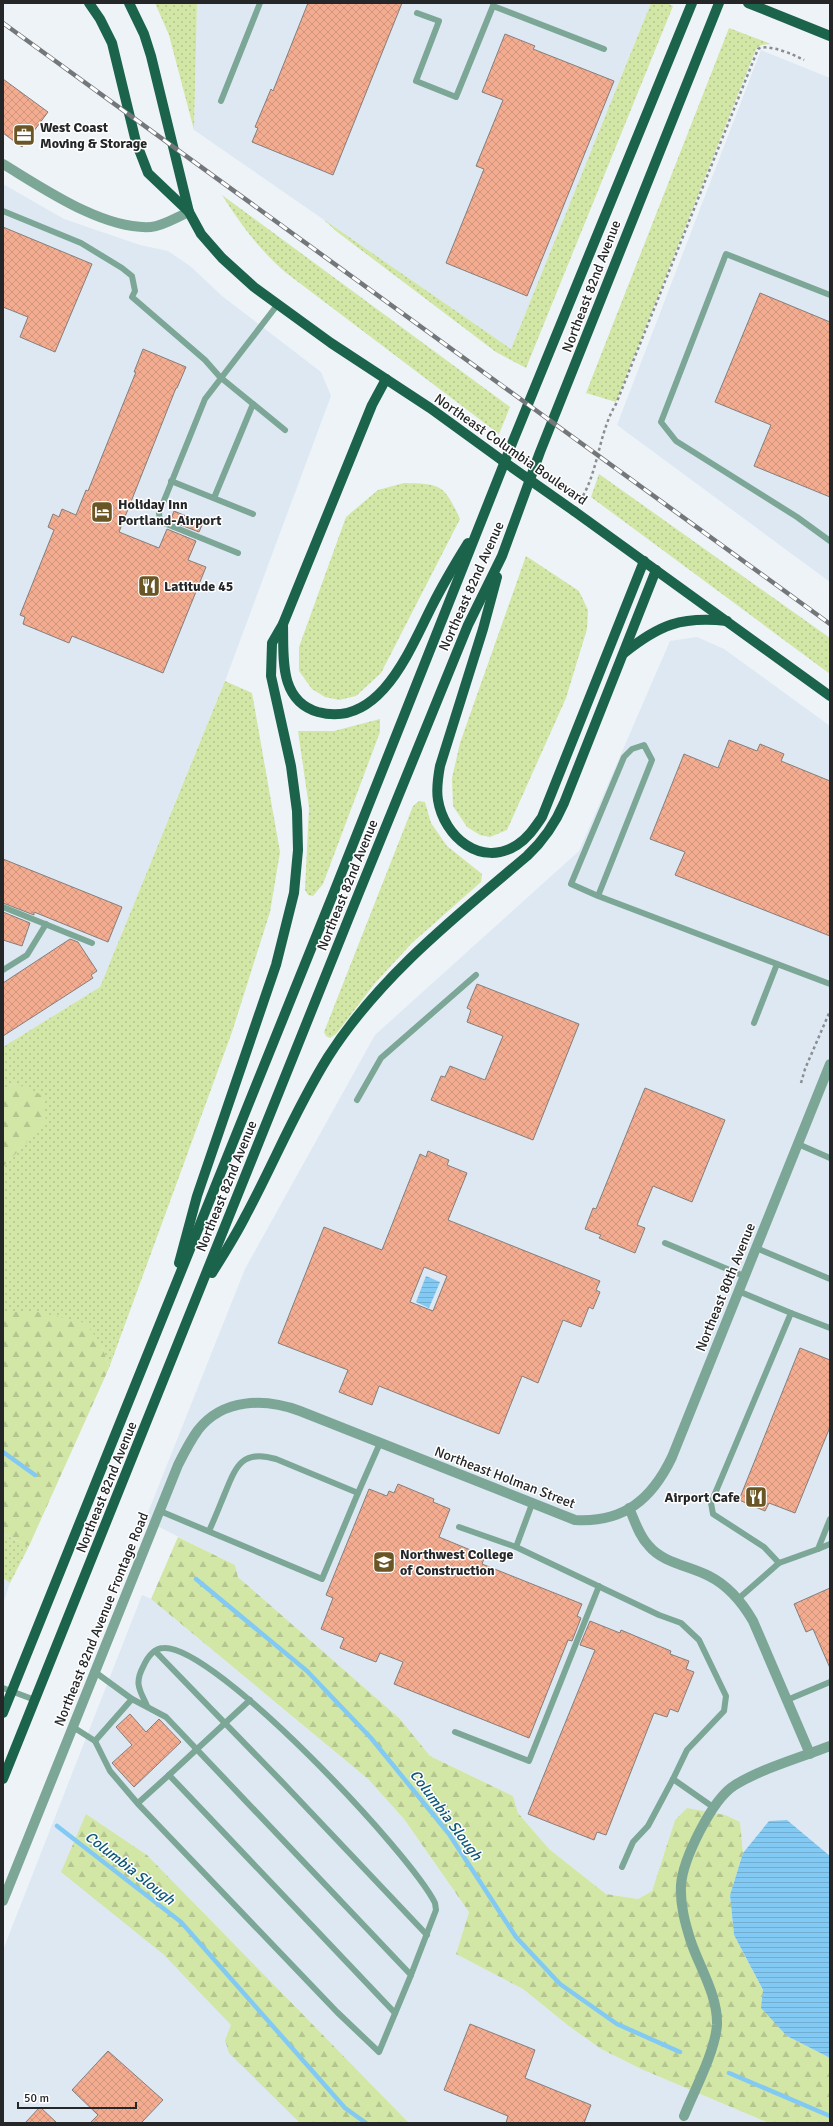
<svg xmlns="http://www.w3.org/2000/svg" width="833" height="2126" viewBox="0 0 833 2126" font-family="Signika,sans-serif">
<style>
.built{fill:#dde8f3}
.grass{fill:url(#grass-dots)}
.forest{fill:url(#forest-firs)}
.water{fill:url(#water-rules)}
.lines{fill:none;stroke-linecap:round;stroke-linejoin:round}
.stream{stroke:#82caf3;stroke-width:4.5}
.building{fill:url(#building-cross-hatch);stroke:#857e7b;fill-rule:evenodd}
.path{stroke:#8a8d91;stroke-width:2.5;stroke-dasharray:3 3;stroke-linecap:butt}
.service{stroke:#7ca695;stroke-width:6}
.minor{stroke:#7ca695;stroke-width:10}
.tertiary{stroke:#7ca695;stroke-width:10}
.primary{stroke:#1c634c;stroke-width:10}
.rail-casing{stroke:#74777a;stroke-width:4.5}
.rail{stroke:#fff;stroke-width:3;stroke-dasharray:9;stroke-linecap:butt}
.primary-bridge{stroke:#1c634c;stroke-width:10}
.labels{text-anchor:middle;stroke-width:3;stroke-linejoin:round;paint-order:stroke}
.poi-label{font-size:14px;font-weight:bold;fill:#242628;stroke:#fff;text-anchor:start}
.street-label{font-size:14px;fill:#242628;stroke:#fff}
.water-label{font-size:15px;font-style:italic;fill:#0c587a;stroke:#fff}
</style>
<defs>
<pattern id="grass-dots" width="8" height="8" patternUnits="userSpaceOnUse"><rect width="8" height="8" fill="#d2e6a6"/><path d="M2 2h.1M6 6h.1" fill="none" stroke="#b4c58f" stroke-width="1.8" stroke-linecap="round"/></pattern>
<pattern id="forest-firs" width="22" height="20" patternUnits="userSpaceOnUse"><rect width="22" height="20" fill="#d2e6a6"/><path d="M5 1l3.5 6h-7zM16 11l3.5 6h-7z" fill="#b4c58f"/></pattern>
<pattern id="water-rules" width="6" height="5" patternUnits="userSpaceOnUse"><rect width="6" height="5" fill="#82caf3"/><path d="M0 2.5h6" fill="none" stroke="#70add0"/></pattern>
<pattern id="building-cross-hatch" width="8" height="8" patternUnits="userSpaceOnUse"><rect width="8" height="8" fill="#f4ac90"/><path d="M0 0l8 8M0 8l8-8" fill="none" stroke="#d1947c"/></pattern>
</defs>
<rect width="100%" height="100%" fill="#eef3f8"/>
<g class="built">
<polygon points="197,3 651,3 511,349 194,130"/>
<polygon points="761,50 830,78 830,582 617,425"/>
<polygon points="3,184 64,219 140,245 168,251 190,266 222,296 321,372 331,396 225,681 100,987 3,1047"/>
<polygon points="697,637 724,649 830,726 830,1856 787,1820 769,1822 743,1853 740,1822 675,1820 652,1891 638,1899 606,1894 549,1849 518,1813 513,1796 430,1756 400,1719 238,1577 235,1565 145,1520 245,1269 375,1035 579,851 670,641"/>
<polygon points="3,1578 10,1583 3,1604"/>
<polygon points="142,1595 151,1599 368,1779 404,1819 469,1912 456,1954 523,1989 570,2027 601,2049 641,2069 769,2123 409,2123 147,1855 86,1814 163,1954 232,2025 225,2040 300,2123 3,2123 3,1950"/>
</g>
<g class="grass">
<polygon points="155,3 197,3 194,130 169,35"/>
<polygon points="651,3 667,3 673,6 526,368 496,352 336,231 323,219 511,349"/>
<polygon points="729,28 771,44 761,45 756,49 616,402 586,393"/>
<path d="M222,195L510,407L499,434L285,272C257,247 242,226 222,195Z"/>
<polygon points="599,474 830,638 830,674 591,497"/>
<path d="M404,483C441,484 444,484 460,519L381,673L356,696L339,700L325,697L312,689L299,671V647L346,517L378,490Z"/>
<polygon points="526,556 579,591 588,610 587,629 566,698 507,830 490,837 480,835 467,827 453,806 452,778 460,743"/>
<polygon points="225,681 252,693 280,852 270,912 232,1032 109,1368 102,1345 3,1312 3,1167 46,1121 15,1083 3,1089 3,1047 100,987"/>
<polygon points="380,719 380,732 323,884 313,896 308,895 305,890 309,807 298,731 334,731"/>
<polygon points="419,801 425,802 431,823 447,846 482,874 481,882 412,943 375,983 336,1034 330,1038 326,1036 324,1032 413,806"/>
<polygon points="3,1534 29,1546 10,1583 3,1578"/>
</g>
<g class="forest">
<polygon points="15,1083 43,1096 46,1122 3,1167 3,1089"/>
<polygon points="34,1311 85,1323 102,1345 109,1368 29,1546 3,1534 3,1312"/>
<polygon points="178,1537 235,1565 238,1577 400,1719 430,1756 513,1796 518,1813 549,1849 606,1894 638,1899 652,1891 675,1820 687,1808 725,1815 740,1822 743,1853 730,1895 734,1935 787,2036 830,2058 830,2123 769,2123 641,2069 601,2049 570,2027 523,1989 456,1954 469,1912 404,1819 368,1779 151,1599"/>
<polygon points="86,1814 147,1855 409,2123 300,2123 229,2053 225,2040 231,2025 163,1954 61,1872"/>
</g>
<g class="water">
<polygon points="426,1276 440,1282 429,1308 416,1302"/>
<polygon points="787,1820 830,1856 830,2058 787,2036 761,2008 763,1990 734,1935 730,1895 743,1853 769,1821"/>
</g>
<g class="lines">
<g class="stream">
<polyline points="3,1452 35,1475"/>
<polyline points="196,1579 307,1671 371,1738 449,1834 516,1937 560,1984 617,2024 680,2052"/>
<polyline points="57,1826 181,1922 345,2108 366,2123"/>
<polyline points="729,2073 830,2116"/>
</g>
</g>
<g class="building">
<polygon points="308,3 402,3 333,175 252,142 258,128 255,127 271,89 273,91"/>
<polygon points="505,34 535,46 533,49 614,81 527,296 446,263 484,169 476,166 503,100 482,92"/>
<polygon points="3,79 48,112 22,147 3,133"/>
<polygon points="3,227 92,264 55,352 20,337 28,317 3,307"/>
<polygon points="760,293 830,322 830,497 754,466 771,425 715,402"/>
<polygon points="143,349 186,367 177,388 176,388 119,532 159,548 167,529 196,541 188,560 206,567 163,673 72,636 69,643 23,624 25,617 20,615 54,530 48,527 53,514 59,517 62,509 76,515 86,490 88,491 136,372 134,372"/>
<polygon points="174,511 203,523 199,532 170,521"/>
<polygon points="729,740 757,751 760,744 784,754 781,761 830,781 830,936 675,875 685,852 650,839 684,754 718,768"/>
<polygon points="3,859 122,907 108,942 34,912 34,915 3,903"/>
<polygon points="3,912 30,923 22,946 3,940"/>
<polygon points="70,939 78,942 97,971 91,975 93,978 3,1036 3,983"/>
<polygon points="477,984 579,1024 533,1140 431,1100 441,1076 445,1077 450,1066 485,1080 503,1036 467,1022 471,1010 467,1008"/>
<polygon points="645,1088 725,1120 692,1202 653,1186 637,1225 645,1228 635,1253 599,1238 601,1235 585,1229 593,1208 596,1209"/>
<path d="M428,1151L449,1160L447,1165L467,1173L448,1220L600,1281L596,1290L600,1292L593,1309L589,1307L581,1327L563,1320L538,1383L522,1376L499,1434L379,1386L372,1405L339,1392L348,1370L278,1343L324,1227L382,1250L420,1154L426,1157ZM424,1267L447,1276L433,1311L410,1302Z"/>
<polygon points="800,1348 830,1360 830,1427 795,1513 769,1503 765,1511 739,1500"/>
<polygon points="398,1484 434,1499 433,1502 450,1509 439,1537 485,1556 482,1564 582,1604 577,1616 581,1618 572,1641 568,1640 529,1738 394,1684 403,1662 380,1653 376,1662 340,1648 344,1638 321,1629 333,1598 326,1595 369,1489 387,1496 389,1491 394,1493"/>
<polygon points="830,1588 830,1668 813,1629 806,1632 794,1604"/>
<polygon points="590,1621 620,1633 621,1630 671,1651 670,1654 689,1661 686,1669 694,1672 678,1712 670,1709 667,1717 654,1713 606,1835 597,1832 594,1840 528,1814 595,1650 580,1645"/>
<polygon points="130,1714 146,1732 159,1719 181,1742 134,1787 112,1763 132,1745 116,1727"/>
<polygon points="470,2024 535,2050 525,2078 591,2105 584,2123 506,2123 508,2116 444,2090"/>
<polygon points="108,2051 163,2100 141,2123 90,2123 98,2115 72,2090"/>
<polygon points="40,2107 57,2123 25,2123"/>
</g>
<g class="lines">
<g class="path">
<path d="M580,501C599,471 598,434 616,404L758,49C767,43 795,55 804,60"/>
<polyline points="801,1083 805,1069 830,1011"/>
</g>
<g class="service">
<polyline points="494,3 493,6 604,49"/>
<polyline points="417,13 439,21 416,81 456,97 493,6"/>
<polyline points="221,101 260,3"/>
<polyline points="3,211 81,243 122,268 132,276 135,291 132,297 205,360 220,377 285,430"/>
<polyline points="830,295 726,254 661,422 676,441 797,517 830,541"/>
<polyline points="171,481 253,514"/>
<polyline points="214,498 253,404"/>
<polyline points="238,553 164,523 160,521 159,513 205,399 278,304"/>
<polyline points="598,896 571,884 624,757 632,749 644,745 652,760 598,896 830,984"/>
<polyline points="3,907 92,943"/>
<polyline points="3,970 27,955 46,924"/>
<polyline points="754,1023 777,964"/>
<polyline points="357,1100 381,1058 476,975"/>
<polyline points="798,1144 830,1158"/>
<polyline points="665,1243 744,1276"/>
<polyline points="756,1248 830,1279"/>
<polyline points="738,1291 791,1313"/>
<polyline points="358,1493 380,1443"/>
<path d="M160,1511L322,1579L358,1493L276,1459C242,1449 236,1466 225,1493C220,1505 215,1518 209,1531"/>
<polyline points="459,1527 516,1547 532,1504"/>
<polyline points="516,1547 659,1615 681,1623 699,1640 726,1696 724,1711 687,1750 673,1779"/>
<polyline points="818,1549 830,1544"/>
<polyline points="779,1563 764,1547 713,1514 711,1503 791,1313 830,1328"/>
<polyline points="738,1599 779,1563 818,1549 830,1519"/>
<polyline points="155,1651 285,1785 427,1935"/>
<polyline points="3,1688 35,1700"/>
<polyline points="787,1700 830,1682"/>
<path d="M147,1706C140,1690 134,1684 143,1667C147,1658 154,1648 164,1648C216,1646 411,1854 435,1903L436,1910L411,1975"/>
<polyline points="73,1727 95,1741 110,1771 139,1805 337,2012 379,2052 411,1975 166,1717 132,1699 95,1672"/>
<polyline points="455,1732 529,1761 599,1586"/>
<polyline points="95,1741 132,1699"/>
<polyline points="169,1775 250,1700"/>
<polyline points="138,1803 169,1775 395,2013"/>
<polyline points="622,1867 633,1842 648,1826 673,1779 713,1807"/>
</g>
<g class="minor">
<path d="M629,1508C635,1521 639,1536 649,1546C663,1563 690,1566 709,1576C729,1586 742,1602 753,1621L810,1754"/>
<path d="M684,2116C694,2091 715,2052 717,2025C718,1996 700,1968 691,1942C685,1923 680,1905 681,1885C683,1859 712,1799 735,1785C763,1768 799,1758 830,1746"/>
</g>
<g class="tertiary">
<path d="M3,164C43,188 103,230 151,227C163,226 177,217 189,212"/>
<path d="M3,1901L178,1465C184,1453 190,1441 198,1430C223,1398 265,1398 300,1411L575,1520C624,1523 652,1499 672,1457L830,1064"/>
</g>
<g class="primary">
<polyline points="89,3 100,19 112,43 136,142 148,173 189,212 201,234 222,258 254,287 331,343 430,408 503,461"/>
<polyline points="129,3 144,34 151,56 189,212"/>
<polyline points="748,3 830,36"/>
<polyline points="574,511 830,696"/>
<path d="M497,577L483,629L440,766C438,777 436,789 438,800C444,837 481,868 517,845C528,838 535,827 542,817L644,561"/>
<path d="M283,624C284,656 278,700 318,712C380,729 410,649 432,606C443,584 455,564 468,543"/>
<path d="M624,653C659,625 681,616 727,621"/>
<polyline points="179,1263 197,1196 276,965 294,893 298,850 297,811 291,766 271,676 272,643 283,624 372,405 386,379"/>
<path d="M212,1273C224,1254 236,1235 246,1215C274,1163 296,1108 328,1057C379,977 455,917 527,856C543,841 555,824 564,803L656,570"/>
<polyline points="3,1713 334,892 513,441 692,3"/>
<polyline points="3,1779 358,895 468,625 502,556 540,452 719,3"/>
</g>
<g class="rail-casing">
<polyline id="rail" points="3,23 830,624"/>
</g>
<use href="#rail" class="rail"/>
<polyline class="primary-bridge" points="503,461 574,511"/>
</g>
<defs>
<g id="office-square" transform="scale(1.15)"><rect x="-9" y="-9" width="18" height="18" rx="4" fill="#6a5625" stroke="#fff"/><path d="M-6-3h4V-5.5h4V-3h4V5H-6ZM-1-4.5V-3h2v-1.5ZM-6 0V1H6V0Z" fill="#fff"/></g>
<g id="hotel-square" transform="scale(1.15)"><rect x="-9" y="-9" width="18" height="18" rx="4" fill="#6a5625" stroke="#fff"/><path d="M-6-4.5h1.5V1H6V5H4.5V3h-9V5H-6ZM-4 0a1.8 1.8 0 1 1 3.6 0ZM.5 0V-2.5h3Q6-2.5 6 0Z" fill="#fff"/></g>
<g id="restaurant-square" transform="scale(1.15)"><rect x="-9" y="-9" width="18" height="18" rx="4" fill="#6a5625" stroke="#fff"/><path d="M-5-6h1v4h1v-4h1v4h1v-4h1v5L-1.5 .5V6h-2V.5L-5-1ZM5-6V6H3V1.5H1.5Q1.5-4 5-6Z" fill="#fff"/></g>
<g id="university-square" transform="scale(1.15)"><rect x="-9" y="-9" width="18" height="18" rx="4" fill="#6a5625" stroke="#fff"/><path d="M0-5L7-2L0 1L-7-2ZM-4 1L0 2.5L4 1V4Q0 6-4 4Z" fill="#fff"/></g>
</defs>
<g fill-rule="evenodd">
<use href="#office-square" x="24" y="135"/>
<use href="#hotel-square" x="102" y="512"/>
<use href="#restaurant-square" x="149" y="586"/>
<use href="#restaurant-square" x="756" y="1497"/>
<use href="#university-square" x="384" y="1562"/>
</g>
<g class="labels">
<g class="poi-label">
<text x="40" y="132">West Coast<tspan x="40" dy="16">Moving &amp; Storage</tspan></text>
<text x="118" y="509">Holiday Inn<tspan x="118" dy="16">Portland-Airport</tspan></text>
<text x="164" y="591">Latitude 45</text>
<text x="740" y="1502" text-anchor="end">Airport Cafe</text>
<text x="400" y="1559">Northwest College<tspan x="400" dy="16">of Construction</tspan></text>
</g>
<g class="street-label">
<text transform="translate(591 286) rotate(-69)" y="5">Northeast 82nd Avenue</text>
<text transform="translate(511 449) rotate(35)" y="5">Northeast Columbia Boulevard</text>
<text transform="translate(471 586) rotate(-66)" y="5">Northeast 82nd Avenue</text>
<text transform="translate(347 885) rotate(-68)" y="5">Northeast 82nd Avenue</text>
<text transform="translate(226 1186) rotate(-68)" y="5">Northeast 82nd Avenue</text>
<text transform="translate(725 1287) rotate(-68)" y="5">Northeast 80th Avenue</text>
<text transform="translate(505 1477) rotate(21)" y="5">Northeast Holman Street</text>
<text transform="translate(106 1487) rotate(-68)" y="5">Northeast 82nd Avenue</text>
<text transform="translate(101 1619) rotate(-68)" y="5">Northeast 82nd Avenue Frontage Road</text>
</g>
<g class="water-label">
<text transform="translate(446 1815) rotate(53)" y="5">Columbia Slough</text>
<text transform="translate(130 1868) rotate(38)" y="5">Columbia Slough</text>
</g>
</g>
<rect width="833" height="2126" fill="none" stroke="#242628" stroke-width="8"/>
<path d="M18 2102v6h118v-6" fill="none" stroke="#242628" stroke-width="2"/>
<text x="24" y="2102" font-size="12" fill="#242628" stroke="#ffffff" stroke-width="3" paint-order="stroke">50 m</text>
</svg>
